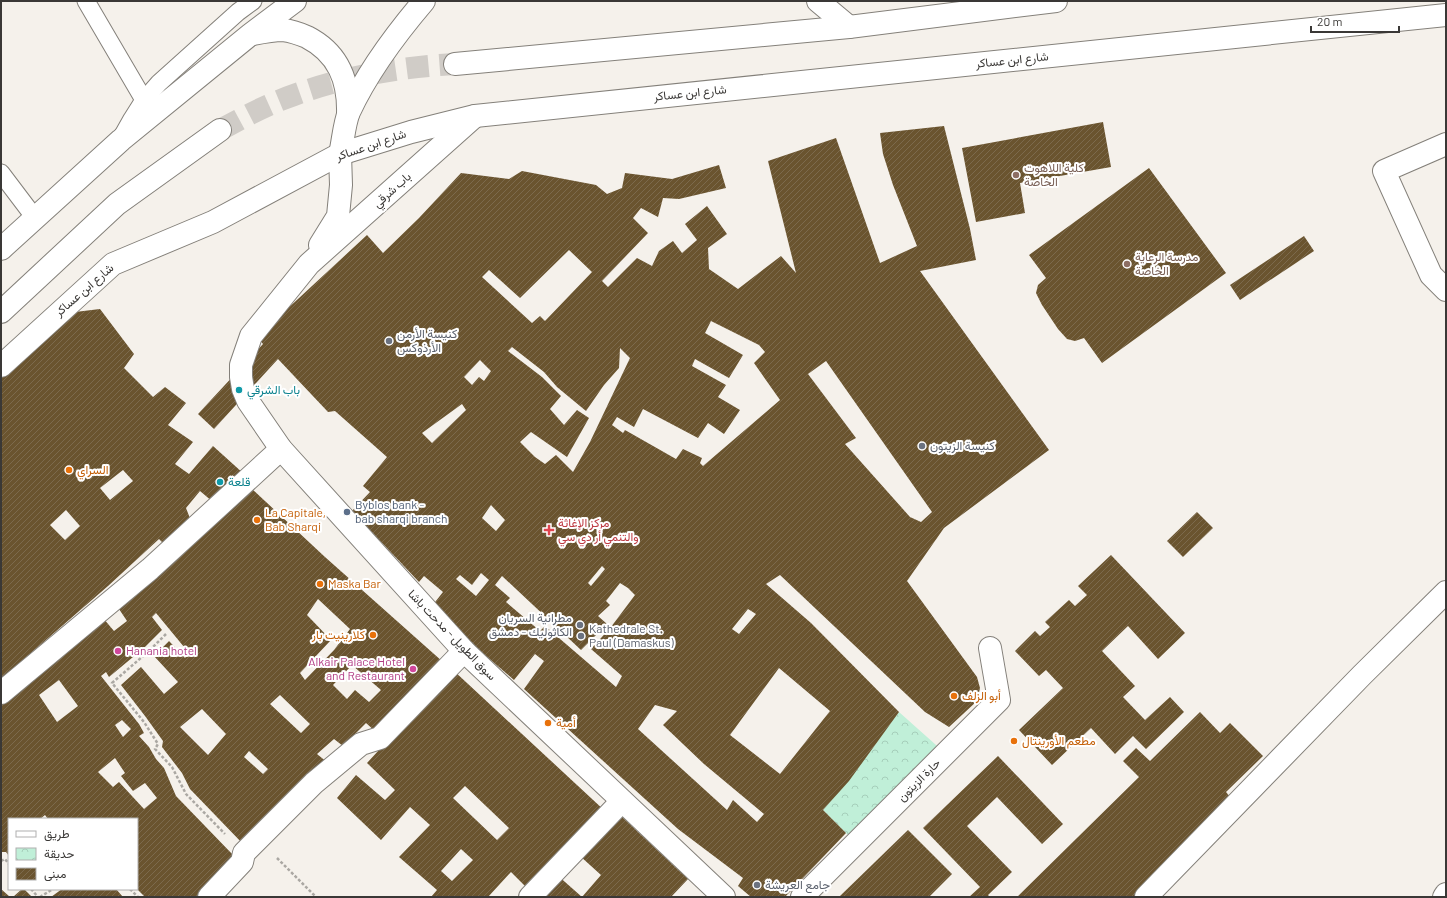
<svg xmlns="http://www.w3.org/2000/svg" width="1447" height="898" viewBox="0 0 1447 898" font-family="Barlow,Vazirmatn,sans-serif">
<style>
.park{fill:url(#park-crowns)}
.building{fill:url(#building-hatch);fill-rule:evenodd}
.lines{fill:none;stroke-linecap:round;stroke-linejoin:round}
.primary-tunnel{stroke:#d0ccc7;stroke-width:22;stroke-dasharray:22 11;stroke-linecap:butt}
.lane-casing{stroke:#84807a;stroke-width:19}
.street-casing{stroke:#84807a;stroke-width:24}
.secondary-casing{stroke:#84807a;stroke-width:24}
.primary-casing{stroke:#84807a;stroke-width:24}
.path{stroke:#aba8a3;stroke-width:2.5;stroke-dasharray:3 2;stroke-linecap:butt}
.lane{stroke:#fff;stroke-width:17}
.street{stroke:#fff;stroke-width:22}
.secondary{stroke:#fff;stroke-width:22}
.primary{stroke:#fff;stroke-width:22}
.education-dot{fill:#8d6e63;stroke:#fff;stroke-width:1.5}
.worship-dot{fill:#6b7280;stroke:#fff;stroke-width:1.5}
.culture-dot{fill:#0f9aa8;stroke:#fff;stroke-width:1.5}
.food-dot{fill:#e8710a;stroke:#fff;stroke-width:1.5}
.service-dot{fill:#5c6f8a;stroke:#fff;stroke-width:1.5}
.health-dot{fill:#e0444e;stroke:#fff;stroke-width:1.5}
.hotel-dot{fill:#d1479c;stroke:#fff;stroke-width:1.5}
.labels{text-anchor:middle;stroke-width:4;stroke-linejoin:round;paint-order:stroke}
.street-label{font-size:12px;fill:#3a3836;stroke:#fff}
.education-label{font-size:12px;fill:#785e54;stroke:#fff;text-anchor:start}
.worship-label{font-size:12px;fill:#5b616d;stroke:#fff;text-anchor:start}
.culture-label{font-size:12px;fill:#0d838f;stroke:#fff;text-anchor:start}
.food-label{font-size:12px;fill:#c56008;stroke:#fff;text-anchor:start}
.service-label{font-size:12px;fill:#4e5e75;stroke:#fff;text-anchor:start}
.health-label{font-size:12px;fill:#be3a42;stroke:#fff;text-anchor:start}
.hotel-label{font-size:12px;fill:#b23c85;stroke:#fff;text-anchor:start}
</style>
<defs>
<pattern id="park-crowns" width="20" height="18" patternUnits="userSpaceOnUse"><rect width="20" height="18" fill="#c0efd8"/><path d="M2 6a3 3 0 1 1 6 0M12 15a3 3 0 1 1 6 0" fill="none" stroke="#a6ceba"/></pattern>
<pattern id="building-hatch" width="6" height="6" patternUnits="userSpaceOnUse"><rect width="6" height="6" fill="#6a542f"/><path d="M-1 1l2-2M0 6l6-6M5 7l2-2" fill="none" stroke="#7c6a4d"/></pattern>
</defs>
<rect width="100%" height="100%" fill="#f5f1eb"/>
<polygon class="park" points="899,712 945,753 856,843 823,810"/>
<g class="building">
<polygon points="1103,122 1111,167 1020,183 1025,213 976,222 962,148"/>
<path d="M944,126L970,229L976,260L920,271L1049,450L944,528L907,581L977,677L980,688L977,701L949,727L925,712L780,575L766,584L811,623L899,712L849,781L823,810L846,833L785,897H751L738,886L743,878L678,829L524,689L544,661L535,654L514,680L471,643L432,606L443,592L424,576L419,582L352,511L370,492L363,486L387,457L335,411L328,412L278,359L214,429L198,414L263,344L257,337L367,235L383,253L419,218L461,173L509,179L522,171L596,185L607,194L622,188L625,173L672,179L719,165L726,188L679,199L663,198L658,217L641,208L633,218L648,233L602,281L608,287L637,258L652,266L659,251L673,241L682,253L697,240L685,224L707,206L727,234L708,248L709,269L738,289L781,256L796,273L768,161L836,138L880,263L917,246L893,185L883,154L880,133ZM569,250L592,272L545,321L540,316L532,323L482,277L489,270L520,298ZM711,321L759,345L765,352L754,363L780,400L703,466L700,463L702,458L683,449L676,459L625,430L623,433L612,425L617,417L634,427L643,409L698,438L708,423L724,434L740,410L718,397L726,385L692,366L695,359L729,378L743,355L705,333ZM512,347L544,372L557,387L586,411L604,385L619,368L620,348L630,358L590,442L573,472L556,455L545,464L535,457L520,442L531,432L567,457L589,418L577,410L564,425L550,409L561,396L542,377L508,351ZM480,360L491,371L484,381L479,377L472,385L464,377ZM826,361L932,512L921,522L910,517L845,444L856,438L808,374ZM462,404L466,410L432,443L422,433ZM491,505L505,520L496,531L482,518ZM602,566L605,569L591,586L588,583ZM481,573L489,580L476,596L456,579L460,575L472,585ZM502,576L581,650L607,624L598,616L610,605L606,601L620,583L628,588L635,595L611,627L591,649L622,676L616,687L545,626L540,631L506,602L510,598L495,585ZM748,609L756,614L739,634L732,629ZM779,668L830,711L780,774L730,735ZM655,705L677,711L663,725L704,764L764,814L757,822L733,800L727,810L638,729Z"/>
<polygon points="1149,168 1226,273 1102,363 1084,338 1075,341 1067,339 1058,329 1042,305 1036,293 1038,285 1046,278 1029,255"/>
<polygon points="1304,236 1314,251 1240,300 1230,285"/>
<path d="M100,309L134,354L124,368L153,397L165,387L186,403L168,425L193,442L175,464L189,474L213,446L244,474L213,502L200,491L186,508L191,521L165,545L159,539L108,586L1,679V378L67,313ZM123,470L133,481L110,500L100,488ZM66,510L80,526L65,540L50,525Z"/>
<path d="M251,488L325,557L443,662L376,732L366,723L343,746L334,739L317,754L328,763L244,845L190,789L182,773L162,747L163,741L145,716L121,685L141,667L164,694L178,682L154,656L169,641L185,658L189,653L156,613L152,617L162,630L145,647L109,677L106,672L101,676L139,724L144,733L139,736L149,747L156,759L164,768L176,796L234,856L202,897H145L137,889V819H48L45,815L40,819H9V856L6,852H1V703L103,618L114,631L127,621L117,606ZM318,599L350,629L334,650L305,680L300,673L331,640L307,615ZM352,665L381,690L369,702L355,690L347,699L333,685ZM59,680L78,706L57,722L39,695ZM280,695L310,724L301,733L270,704ZM202,709L226,734L208,755L180,727ZM122,720L131,729L123,737L115,725ZM249,751L268,769L263,774L244,757ZM115,758L125,773L121,776L133,791L145,783L157,798L144,809L119,782L113,787L98,772Z"/>
<polygon points="1197,512 1213,528 1183,557 1167,541"/>
<polygon points="1111,555 1185,633 1158,659 1128,626 1102,651 1135,686 1123,697 1145,720 1170,697 1184,712 1146,749 1133,736 1115,754 1091,728 1052,765 1019,730 1063,688 1046,670 1039,676 1015,651 1035,631 1040,636 1050,627 1045,622 1069,600 1075,606 1087,595 1078,586"/>
<path d="M453,670L605,811L529,890L511,872L488,897H431L437,890L399,857L430,825L410,807L381,840L337,798L356,775L385,800L395,790L367,763ZM465,786L509,828L497,840L453,798ZM461,849L473,860L452,881L441,871Z"/>
<polygon points="1200,712 1220,733 1230,723 1263,756 1226,792 1231,798 1138,897 1017,897 1139,777 1123,761 1136,748 1150,761"/>
<polygon points="998,756 1063,824 1042,844 997,797 967,826 1012,872 988,895 990,897 969,897 980,887 923,828"/>
<polygon points="620,815 688,879 671,897 535,897 556,874 582,897 601,875 580,856"/>
<polygon points="908,830 952,874 929,897 839,897"/>
<polygon points="1,889 10,897 1,897"/>
<polygon points="22,889 24,889 32,897 13,897"/>
<polygon points="62,889 116,889 123,897 51,897"/>
</g>
<g class="lines">
<path class="primary-tunnel" d="M220,130C244,117 268,104 294,95C346,76 400,67 455,64"/>
<g class="lane-casing">
<g id="lane">
<polyline points="86,1 144,100"/>
<polyline points="123,135 132,119 144,100 159,83 238,12 253,1"/>
<polyline points="1,173 35,218"/>
</g>
</g>
<g class="street-casing">
<g id="street">
<polyline points="1446,144 1384,171 1431,275 1446,290"/>
<polyline points="1,693 150,569 281,449"/>
<polyline points="209,897 242,862 244,853 314,783 361,744 380,738 464,651"/>
<polyline points="530,897 622,801"/>
<polyline points="802,897 999,700 990,648"/>
<polyline points="1146,897 1362,675 1446,592"/>
<polyline points="1444,897 1446,894"/>
</g>
</g>
<g class="secondary-casing">
<g id="secondary">
<polyline points="475,116 309,264 251,336 241,365 241,377 243,389 248,401 281,449 464,651 724,897"/>
<polyline points="320,245 338,216 341,185 340,154"/>
</g>
</g>
<g class="primary-casing">
<g id="primary">
<polyline points="818,1 849,27"/>
<path d="M253,34C263,32 273,30 283,30C291,31 300,34 307,37C338,53 349,80 348,114"/>
<polyline points="455,64 849,27 1056,1"/>
<path d="M340,154C343,142 344,124 349,112C368,71 395,35 424,1"/>
<polyline points="1,249 121,140 251,34 295,1"/>
<polyline points="1,312 117,204 220,130"/>
<polyline points="1,366 113,264 213,222 340,154 411,132 475,116 1446,15"/>
</g>
</g>
<g class="path">
<polyline points="166,634 150,650 112,683 144,722 158,744 155,749 172,767 186,794 225,834"/>
<polyline points="277,858 316,897"/>
<polyline points="1,861 5,859 9,864"/>
<polyline points="31,889 38,897"/>
<polyline points="130,889 138,897"/>
<polyline points="40,897 53,889"/>
</g>
<use href="#lane" class="lane"/>
<use href="#street" class="street"/>
<use href="#secondary" class="secondary"/>
<use href="#primary" class="primary"/>
</g>
<g class="education-dot">
<circle cx="1016" cy="175" r="4"/>
<circle cx="1127" cy="264" r="4"/>
</g>
<g class="worship-dot">
<circle cx="389" cy="341" r="4"/>
<circle cx="922" cy="446" r="4"/>
<circle cx="580" cy="625" r="4"/>
<circle cx="581" cy="636" r="4"/>
<circle cx="757" cy="885" r="4"/>
</g>
<g class="culture-dot">
<circle cx="239" cy="390" r="4"/>
<circle cx="220" cy="482" r="4"/>
</g>
<g class="food-dot">
<circle cx="69" cy="470" r="4"/>
<circle cx="257" cy="520" r="4"/>
<circle cx="320" cy="584" r="4"/>
<circle cx="373" cy="635" r="4"/>
<circle cx="954" cy="696" r="4"/>
<circle cx="548" cy="723" r="4"/>
<circle cx="1014" cy="741" r="4"/>
</g>
<circle class="service-dot" cx="347" cy="512" r="4"/>
<path class="health-dot" d="M547 524h4v4h4v4h-4v4h-4v-4h-4v-4h4z"/>
<g class="hotel-dot">
<circle cx="118" cy="651" r="4"/>
<circle cx="413" cy="669" r="4"/>
</g>
<g class="labels">
<g class="street-label">
<text transform="translate(1012 60) rotate(-6)" y="4">شارع ابن عساكر</text>
<text transform="translate(690 93) rotate(-6)" y="4">شارع ابن عساكر</text>
<text transform="translate(371 145) rotate(-19)" y="4">شارع ابن عساكر</text>
<text transform="translate(392 190) rotate(-42)" y="4">باب شرقي</text>
<text transform="translate(84 290) rotate(-41)" y="4">شارع ابن عساكر</text>
<text transform="translate(452 635) rotate(46)" y="4">سوق الطويل - مدحت باشا</text>
<text transform="translate(919 780) rotate(-45)" y="4">حارة الزيتون</text>
</g>
<g class="education-label">
<text x="1024" y="172">كلية اللاهوت<tspan x="1024" dy="14">الخاصة</tspan></text>
<text x="1135" y="261">مدرسة الرعاية<tspan x="1135" dy="14">الخاصة</tspan></text>
</g>
<g class="worship-label">
<text x="397" y="338">كنيسة الأرمن<tspan x="397" dy="14">الأرذوكس</tspan></text>
<text x="930" y="450">كنيسة الزيتون</text>
<text x="572" y="622" text-anchor="end">مطرانية السريان<tspan x="572" dy="14">الكاثوليك - دمشق</tspan></text>
<text x="589" y="633">Kathedrale St.<tspan x="589" dy="14">Paul (Damaskus)</tspan></text>
<text x="765" y="889">جامع العريشة</text>
</g>
<g class="culture-label">
<text x="247" y="394">باب الشرقي</text>
<text x="228" y="486">قلعة</text>
</g>
<g class="food-label">
<text x="77" y="474">السراي</text>
<text x="265" y="517">La Capitale,<tspan x="265" dy="14">Bab Sharqi</tspan></text>
<text x="328" y="588">Maska Bar</text>
<text x="365" y="639" text-anchor="end">كلارينيت بار</text>
<text x="962" y="700">أبو الزلف</text>
<text x="556" y="727">أمية</text>
<text x="1022" y="745">مطعم الأورينتال</text>
</g>
<g class="service-label">
<text x="355" y="509">Byblos bank -<tspan x="355" dy="14">bab sharqi branch</tspan></text>
</g>
<g class="health-label">
<text x="558" y="527">مركز الإغاثة<tspan x="558" dy="14">والتنمي أر دي سي</tspan></text>
</g>
<g class="hotel-label">
<text x="126" y="655">Hanania hotel</text>
<text x="405" y="666" text-anchor="end">Alkair Palace Hotel<tspan x="405" dy="14">and Restaurant</tspan></text>
</g>
</g>
<rect width="1447" height="898" fill="none" stroke="#3a3836" stroke-width="4"/>
<rect x="8" y="818" width="130" height="72" fill="#ffffff" stroke="#b0afaf"/>
<rect x="16" y="831" width="20" height="6" fill="#ffffff" stroke="#b0afaf"/>
<text x="44" y="838" font-size="12" fill="#3a3836">طريق</text>
<rect x="16" y="848" width="20" height="12" fill="url(#park-crowns)" stroke="#b0afaf"/>
<text x="44" y="858" font-size="12" fill="#3a3836">حديقة</text>
<rect x="16" y="868" width="20" height="12" fill="url(#building-hatch)" stroke="#b0afaf"/>
<text x="44" y="878" font-size="12" fill="#3a3836">مبنى</text>
<path d="M1311 26v6h88v-6" fill="none" stroke="#3a3836" stroke-width="2"/>
<text x="1317" y="26" font-size="12" fill="#3a3836" stroke="#ffffff" stroke-width="3" paint-order="stroke">20 m</text>
</svg>
